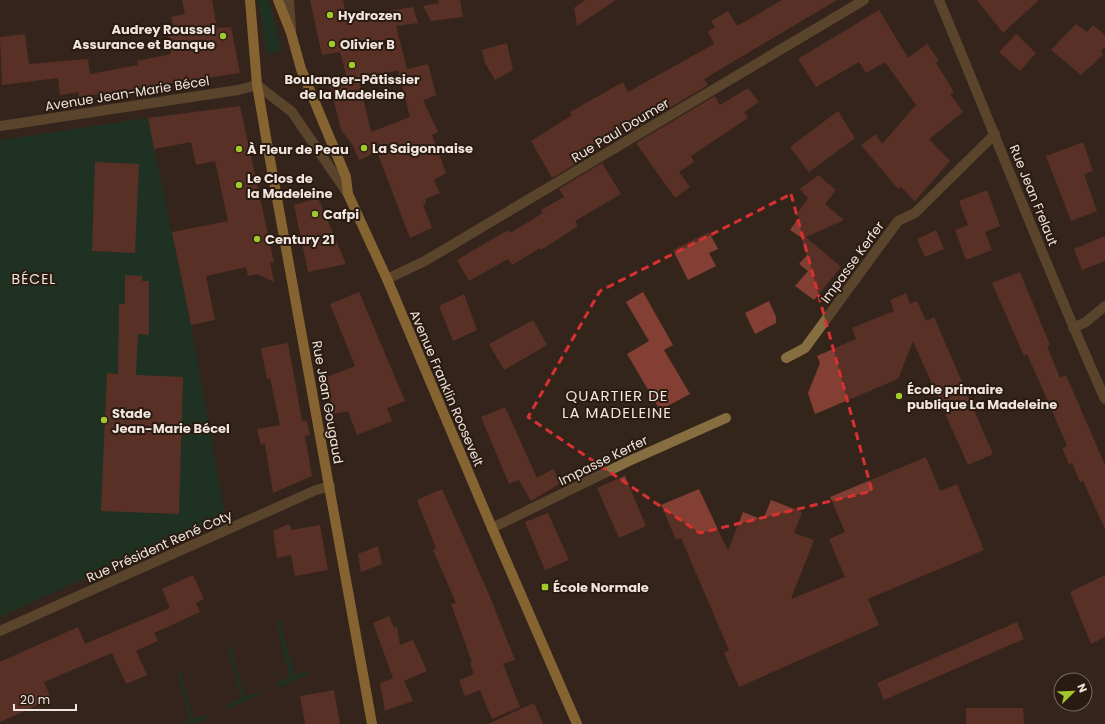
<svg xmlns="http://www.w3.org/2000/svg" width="1105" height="724" viewBox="0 0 1105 724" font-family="Poppins,sans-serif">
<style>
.green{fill:#06402a}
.building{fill:#833f33;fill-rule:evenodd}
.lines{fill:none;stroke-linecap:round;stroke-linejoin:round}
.minor{stroke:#876e41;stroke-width:10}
.major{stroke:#e7b24d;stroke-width:10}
.marked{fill:none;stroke:#d73131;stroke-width:3;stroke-dasharray:8 5;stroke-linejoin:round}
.poi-dot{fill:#a0c92c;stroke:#2a1b11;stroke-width:1.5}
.labels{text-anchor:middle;stroke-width:4;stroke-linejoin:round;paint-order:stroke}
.poi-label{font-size:13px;font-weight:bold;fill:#efe4de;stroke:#2a1b11;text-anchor:start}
.street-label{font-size:13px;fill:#efe4de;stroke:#2a1b11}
.neighbourhood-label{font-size:14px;letter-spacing:1px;fill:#efe4de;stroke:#2a1b11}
.quarter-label{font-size:15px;letter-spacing:1px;fill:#efe4de;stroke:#2a1b11}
</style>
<rect width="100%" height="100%" fill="#34251b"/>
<g class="green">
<path d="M258,0H269L281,48C278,52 274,54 269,54L266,48Z"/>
<polygon points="148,118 191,325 225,515 0,617 0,140"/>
<polygon points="279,620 295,675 306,671 310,673 279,687 276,686 278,682 290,677 276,622"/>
<polygon points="231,646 244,697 257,693 259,695 227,709 225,706 241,698 228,647"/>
<polygon points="181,672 193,719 205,715 208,718 193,724 183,724 190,721 178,674"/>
</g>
<g class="building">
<polygon points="182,0 212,0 217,28 231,27 240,73 79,97 78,92 60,95 58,78 2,85 0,37 25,34 29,64 88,59 90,74 138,65 137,61 171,54 168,35 175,33 171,17 185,14"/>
<path d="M310,0H343L347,18L413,7L418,23L396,26L407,69L428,64L436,95L423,100L438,132L432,135L446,173L434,180L440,193L425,199L426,203L423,205L432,228L410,238L377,152L359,160L352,144L341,130L330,86L348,82L340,52L322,55ZM398,70L410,117L371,132L359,80Z"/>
<polygon points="438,0 460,0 463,17 431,21 423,6 439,3"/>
<polygon points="585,0 616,0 577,26 574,8"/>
<polygon points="782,0 837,0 704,79 708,85 628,133 624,126 591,146 595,152 552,178 531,141 572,115 570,112 623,82 628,92 714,44 708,32 715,27 711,21 728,11 737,26"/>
<polygon points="977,0 1039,0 1003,33"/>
<polygon points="879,10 908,58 927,44 939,61 936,63 954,92 950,94 963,112 929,139 950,161 915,201 901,187 898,189 861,145 876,134 882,144 916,105 885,62 866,73 859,62 816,87 798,59"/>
<polygon points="1076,24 1087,32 1093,25 1105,35 1105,47 1101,51 1103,55 1081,75 1051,50"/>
<polygon points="1016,34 1036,53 1020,71 999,52"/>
<polygon points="507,43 513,70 495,80 485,63 482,50"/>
<polygon points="748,88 759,102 744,112 748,118 691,156 694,162 679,172 690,187 675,198 636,143 715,96 720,105"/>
<polygon points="240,106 274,262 270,263 274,282 257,274 248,276 246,267 206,276 215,320 191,325 172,232 228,221 215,161 196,165 191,142 154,149 148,118"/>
<polygon points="838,111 855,138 809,172 790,147"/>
<polygon points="1083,142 1093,171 1084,174 1097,211 1071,221 1046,156"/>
<polygon points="95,162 139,164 135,253 92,251"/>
<polygon points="602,163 621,194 575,221 578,226 541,250 540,248 512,265 508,259 469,281 457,260 508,230 510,233 543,213 541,210 564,197 559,189"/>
<polygon points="818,175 836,190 825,204 844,220 806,237 841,267 814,300 795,286 808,271 799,264 807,255 802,238 790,230 799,217 796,215 808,198 800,189"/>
<polygon points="987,190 1000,226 985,232 992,250 966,260 955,230 968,225 959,201"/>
<polygon points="318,198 346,264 308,272 294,205"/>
<polygon points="936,230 944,249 925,257 917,239"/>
<polygon points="709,232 718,249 709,253 716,266 688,280 673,250"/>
<polygon points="1105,236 1105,261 1082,270 1074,249"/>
<polygon points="1020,272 1050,345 1047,346 1060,378 1066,375 1105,465 1105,529 1083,481 1080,482 1072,463 1069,464 1062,448 1067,446 1047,399 1027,354 1024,356 992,283"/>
<polygon points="125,275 142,276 142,281 149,281 149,335 138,334 136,375 183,377 179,514 101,511 107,373 118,374 119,304 125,304"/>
<polygon points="359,292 405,401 387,408 392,421 357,435 348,411 333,414 327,377 355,366 330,304"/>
<polygon points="643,292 673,345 664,350 690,394 660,410 627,354 649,341 626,302"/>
<polygon points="906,293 910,304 917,301 926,321 934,317 993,454 968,465 913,341 898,379 815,414 808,393 820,363 817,356 856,339 852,328 894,311 890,300"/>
<polygon points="464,294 477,330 453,341 439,306"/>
<polygon points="769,301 776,317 776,323 755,334 745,313"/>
<polygon points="533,320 547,345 504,370 489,344"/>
<polygon points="288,343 302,421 307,421 310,435 305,436 312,476 273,493 265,444 261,445 257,429 280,425 270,378 267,379 261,348"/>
<polygon points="505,407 537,478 553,469 561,483 531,501 519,480 509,484 481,417"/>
<polygon points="926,457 940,491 957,484 984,550 868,599 879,625 739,687 724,653 729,650 681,538 676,540 661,505 699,489 728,551 743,512 763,520 771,500 802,512 794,533 814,540 791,599 845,577 829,539 845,532 830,497"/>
<polygon points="625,476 646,526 619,538 597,488"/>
<polygon points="442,489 488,592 515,660 503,664 520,707 492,719 480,690 465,696 459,680 474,674 470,663 472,662 451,604 456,603 433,550 436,548 417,500"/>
<polygon points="548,513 569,560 545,570 525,522"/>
<polygon points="289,524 292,530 320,525 328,570 295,576 291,555 277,558 273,531"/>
<polygon points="378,546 382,564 361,572 358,554"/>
<polygon points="193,575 204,599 196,603 200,612 154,633 158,641 136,651 147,675 126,684 112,653 44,682 51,699 0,722 0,662 78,627 85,644 170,608 162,589"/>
<polygon points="1105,575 1105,637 1091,644 1070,592"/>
<polygon points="389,616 394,628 397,626 400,645 413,640 427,671 404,681 413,701 385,711 380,683 393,678 373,623"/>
<polygon points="1017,622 1024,639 884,700 877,683"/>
<polygon points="334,690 340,724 305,724 300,696"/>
<polygon points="534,703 543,724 488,724"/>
<polygon points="966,708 1023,708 1024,724 966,724"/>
</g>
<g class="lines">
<g class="minor">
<polyline points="289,0 291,29"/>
<path d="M939,0C995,133 1046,268 1105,399"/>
<polyline points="0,126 238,90 257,85 292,112 348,194"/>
<polyline points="387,279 425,261 864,0"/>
<polyline points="1073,328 1086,322 1105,306"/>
<polyline points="786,358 805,348 898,221 915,213 995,134"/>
<polyline points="492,528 629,461 726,418"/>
<polyline points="0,631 316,490 330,486"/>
</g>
<g class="major">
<polyline points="250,0 257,85 267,143 372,724"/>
<polyline points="278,0 291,33 301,69 346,177 348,194 387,279 492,528 577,724"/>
</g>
</g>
<path d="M0 0H1105V724H0ZM791,194L872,491L700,533L528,417L600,291Z" fill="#34251b" fill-opacity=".55" fill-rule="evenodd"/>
<path class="marked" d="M791,194L872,491L700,533L528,417L600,291Z"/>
<g class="poi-dot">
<circle cx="330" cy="15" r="4"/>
<circle cx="223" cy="36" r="4"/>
<circle cx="332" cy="44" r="4"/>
<circle cx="352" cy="65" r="4"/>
<circle cx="364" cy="148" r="4"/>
<circle cx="239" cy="149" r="4"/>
<circle cx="239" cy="185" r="4"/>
<circle cx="315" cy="214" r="4"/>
<circle cx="257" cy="239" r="4"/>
<circle cx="899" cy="396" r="4"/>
<circle cx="104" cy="420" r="4"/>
<rect x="541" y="583" width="8" height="8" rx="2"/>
</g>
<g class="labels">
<g class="poi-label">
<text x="338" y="20">Hydrozen</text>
<text x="215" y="34" text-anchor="end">Audrey Roussel<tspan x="215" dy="15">Assurance et Banque</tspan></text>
<text x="340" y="49">Olivier B</text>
<text x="352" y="84" text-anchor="middle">Boulanger-Pâtissier<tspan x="352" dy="15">de la Madeleine</tspan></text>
<text x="372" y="153">La Saigonnaise</text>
<text x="247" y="154">À Fleur de Peau</text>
<text x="247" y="183">Le Clos de<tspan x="247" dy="15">la Madeleine</tspan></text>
<text x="323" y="219">Cafpi</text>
<text x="265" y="244">Century 21</text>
<text x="907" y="394">École primaire<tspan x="907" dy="15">publique La Madeleine</tspan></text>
<text x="112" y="418">Stade<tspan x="112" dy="15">Jean-Marie Bécel</tspan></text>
<text x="553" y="592">École Normale</text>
</g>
<g class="street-label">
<text transform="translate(127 93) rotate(-9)" y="5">Avenue Jean-Marie Bécel</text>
<text transform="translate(620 130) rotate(-31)" y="5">Rue Paul Doumer</text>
<text transform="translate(1034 195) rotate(68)" y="5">Rue Jean Frelaut</text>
<text transform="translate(852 262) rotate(-54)" y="5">Impasse Kerfer</text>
<text transform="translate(447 388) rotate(67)" y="5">Avenue Franklin Roosevelt</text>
<text transform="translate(328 402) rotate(80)" y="5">Rue Jean Gougaud</text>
<text transform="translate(603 460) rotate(-26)" y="5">Impasse Kerfer</text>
<text transform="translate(159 546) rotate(-24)" y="5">Rue Président René Coty</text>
</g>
<g class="neighbourhood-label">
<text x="34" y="284">BÉCEL</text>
</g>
<g class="quarter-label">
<text x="617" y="401">QUARTIER DE<tspan x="617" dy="17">LA MADELEINE</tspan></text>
</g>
</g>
<g transform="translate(1073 692) rotate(67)"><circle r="19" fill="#2a1b11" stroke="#796b63"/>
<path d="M0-3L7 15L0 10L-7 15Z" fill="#a0c92c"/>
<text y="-6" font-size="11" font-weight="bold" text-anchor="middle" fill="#efe4de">N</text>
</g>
<path d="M14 704v6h62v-6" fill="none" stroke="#efe4de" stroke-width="2"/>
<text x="20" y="704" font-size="12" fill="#efe4de" stroke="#2a1b11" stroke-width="3" paint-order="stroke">20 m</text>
</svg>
